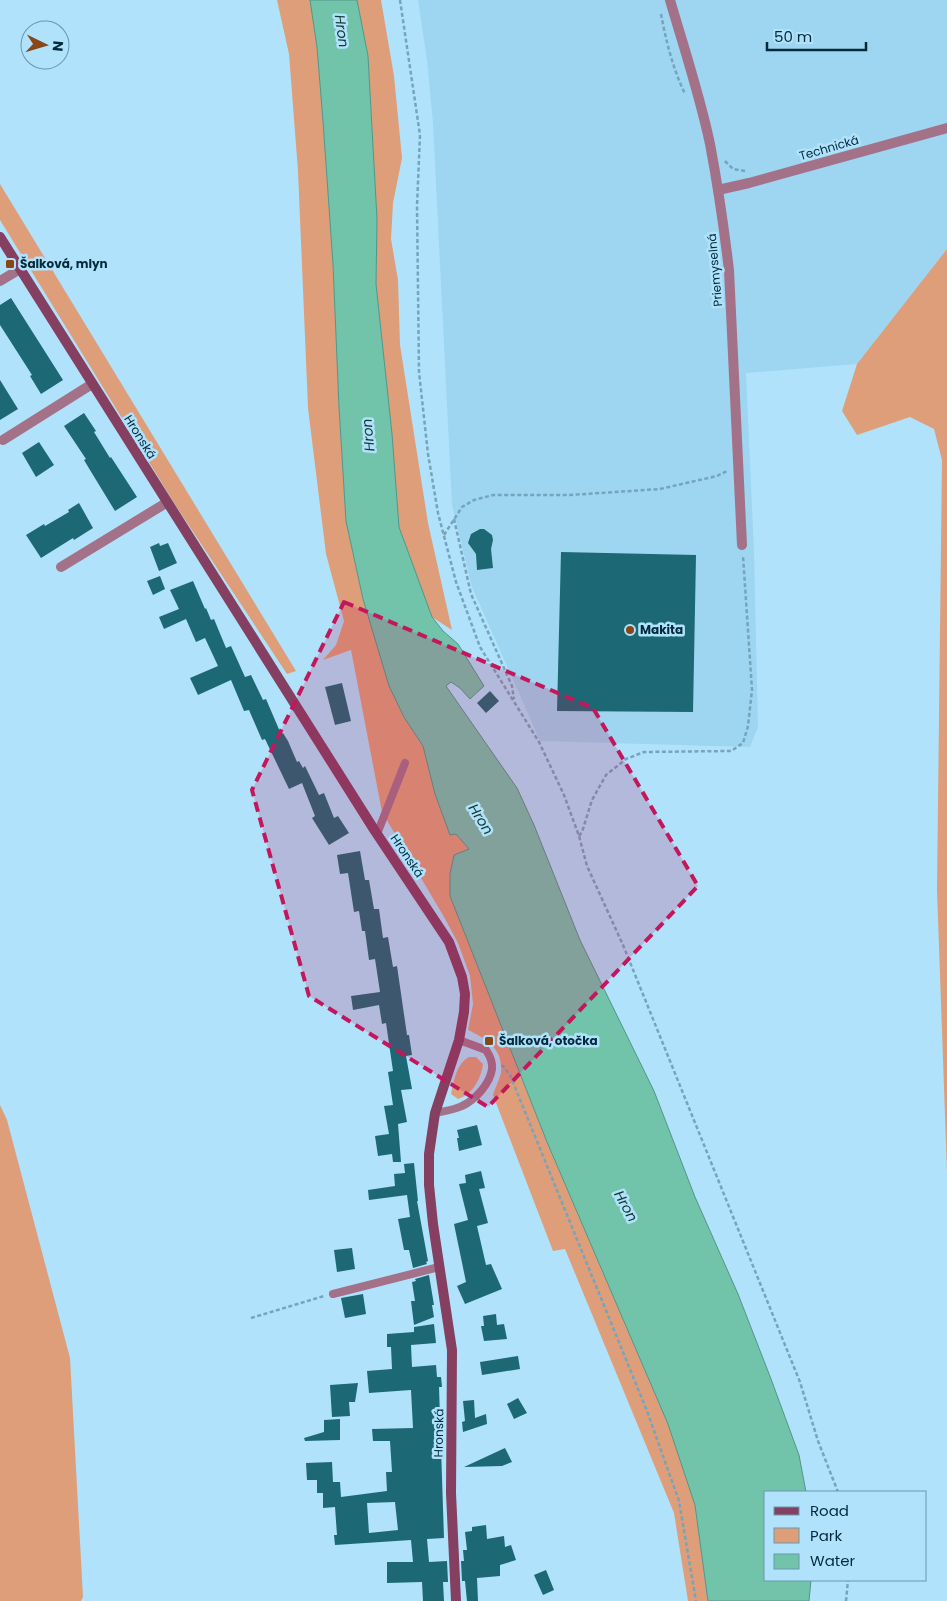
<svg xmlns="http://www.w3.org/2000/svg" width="947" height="1601" viewBox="0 0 947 1601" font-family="Poppins,sans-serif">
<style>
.built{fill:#9ed5f0}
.green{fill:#de9e79}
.water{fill:#71c4aa;stroke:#509688}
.building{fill:#1c6874;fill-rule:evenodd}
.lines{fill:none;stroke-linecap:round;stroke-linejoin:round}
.path{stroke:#76a4bb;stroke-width:2.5;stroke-dasharray:4 2.5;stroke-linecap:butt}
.lane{stroke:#a37288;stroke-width:8}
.street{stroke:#a37288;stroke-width:10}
.secondary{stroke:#843f61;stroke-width:10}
.marked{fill:#c2185b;fill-opacity:0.2;stroke:#c2185b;stroke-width:4;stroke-dasharray:10 6;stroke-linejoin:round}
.poi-dot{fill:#894617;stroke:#b0e2fc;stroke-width:2}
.labels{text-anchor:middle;stroke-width:5;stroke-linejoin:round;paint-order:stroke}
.street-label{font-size:12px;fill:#022a3a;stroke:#b0e2fc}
.poi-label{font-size:12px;font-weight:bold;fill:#022a3a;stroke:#b0e2fc;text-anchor:start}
.water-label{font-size:14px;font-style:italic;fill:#11382d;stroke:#b0e2fc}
</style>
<rect width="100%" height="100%" fill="#b0e2fc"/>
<polygon class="built" points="418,0 947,0 947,249 857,364 746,373 754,553 758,727 750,747 540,741 472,587 452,505 433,123 427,60"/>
<g class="green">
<path d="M277,0H310L317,47L323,121L333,264L339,407L346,521L363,599L389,686L404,717L423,746L435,794L450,835L456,834L469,849L450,874V896L547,1142L668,1424L695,1505L708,1601H688L674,1513L565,1249L553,1251L493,1095C495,1088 500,1079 501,1072C503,1048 486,1039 468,1030L473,1004L470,976L458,943L444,917L382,812L351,650L323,660L336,645L344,621L326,554L308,408L298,171L289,54Z"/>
<polygon points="357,0 381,0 394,76 402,158 393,203 391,239 398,280 400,345 428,523 452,630 432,617 399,527 392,434 376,284 377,219 368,56"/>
<polygon points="0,184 296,671 287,674 176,506 0,220"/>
<polygon points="947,249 947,1172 937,890 942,460 934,429 910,417 857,435 842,411 857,364"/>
<path d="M469,1057H476L483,1064C481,1079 473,1094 458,1099L451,1094C454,1081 456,1064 469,1057Z"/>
<polygon points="0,1105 7,1120 70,1358 83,1597 81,1601 0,1601"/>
</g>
<polygon class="water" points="310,0 357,0 368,56 377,219 376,284 392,434 399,527 432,617 443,631 458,644 484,686 470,699 460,688 451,682 446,686 517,788 534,825 580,940 654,1091 695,1197 738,1294 771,1379 799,1455 806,1492 766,1492 766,1580 811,1580 809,1601 708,1601 695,1505 668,1424 547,1142 450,896 450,874 454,855 469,849 456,834 450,835 435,794 423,746 404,717 389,686 363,599 346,521 339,407 333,264 323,121 317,47"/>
<g class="building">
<polygon points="11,298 63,380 41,394 30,376 32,375 0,325 0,305"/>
<polygon points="0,380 18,409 0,420"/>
<polygon points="84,413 96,431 94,432 110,458 111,457 137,497 115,511 90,470 84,460 86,459 64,426"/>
<polygon points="39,442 54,465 36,477 22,453"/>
<polygon points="79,503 93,528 74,540 73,538 41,558 26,535 44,524 45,526 69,512 68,510"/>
<polygon points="480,529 484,529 492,535 493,540 491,549 493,568 477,570 476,554 468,543 471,534"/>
<polygon points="159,543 160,546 168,543 177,563 159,571 150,547"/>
<polygon points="561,552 696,555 693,712 557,711"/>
<polygon points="160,576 165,589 153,595 147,581"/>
<polygon points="193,581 205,609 206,608 211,620 214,619 226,648 231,646 245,677 251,675 263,700 266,699 281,734 283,733 288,741 297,762 299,761 303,768 305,766 319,795 324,793 334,818 338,816 349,833 329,845 312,818 315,816 302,783 289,789 265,739 262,740 249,710 244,711 231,680 198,695 190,678 218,666 205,638 196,642 186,619 164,629 159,617 179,609 170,590"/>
<polygon points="342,683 351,721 335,725 325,687"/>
<polygon points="490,691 499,701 486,713 477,703"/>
<polygon points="360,851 365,880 369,880 374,909 379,909 383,938 388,937 393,967 397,966 407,1035 409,1035 412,1055 406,1056 412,1089 401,1090 407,1122 398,1124 401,1162 393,1162 392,1154 378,1156 375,1136 389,1134 384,1106 393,1105 388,1072 393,1071 386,1023 382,1024 379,1005 353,1010 351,996 380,992 375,959 369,960 365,931 362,931 359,911 354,912 348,873 340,874 337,855"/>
<polygon points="477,1125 482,1145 459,1151 457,1138 459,1138 457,1130"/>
<polygon points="414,1163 418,1201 417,1201 428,1261 426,1262 427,1264 413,1268 409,1250 404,1250 398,1219 410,1217 407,1195 369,1200 368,1190 395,1186 394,1174 405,1173 404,1164"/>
<polygon points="481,1171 485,1188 479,1189 488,1223 477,1226 486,1265 491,1264 502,1289 465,1304 457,1286 466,1282 454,1224 468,1220 459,1184 466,1183 465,1175"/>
<polygon points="352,1248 355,1269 337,1272 334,1250"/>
<polygon points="429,1275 434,1305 432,1305 434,1317 414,1325 411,1301 415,1301 412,1282 416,1281 415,1279"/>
<polygon points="363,1294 366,1314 345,1318 341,1298"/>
<polygon points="496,1314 497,1325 504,1324 507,1339 484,1341 481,1326 484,1326 483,1316"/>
<path d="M434,1324L436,1343L411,1345L412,1367L436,1365L437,1377H441L442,1387H439L444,1538L427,1539L429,1562L447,1561L448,1582H443L444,1601H423L422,1582L387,1583V1562H413L411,1540L335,1545L334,1535H337L335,1507L323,1508V1493H317V1480H307L306,1463L332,1462L333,1482H340L341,1497L387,1491L386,1472H392L390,1441H373L372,1429L413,1428L411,1390L369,1393L367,1371L392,1369L391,1347H387V1334L414,1332V1327ZM395,1502L398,1530L369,1533L367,1503Z"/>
<polygon points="518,1356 520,1369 482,1375 480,1362"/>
<polygon points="358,1383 355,1402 349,1402 350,1416 332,1417 330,1385"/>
<polygon points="518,1398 527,1413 514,1419 507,1404"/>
<polygon points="474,1400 475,1418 486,1414 487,1424 463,1432 462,1422 465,1421 463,1401"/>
<polygon points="340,1419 340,1440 305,1441 304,1438 324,1432 324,1420"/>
<polygon points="505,1448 512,1462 502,1466 464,1467"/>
<polygon points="486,1525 487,1539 504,1536 505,1547 511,1545 516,1560 500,1565 500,1576 477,1578 478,1601 467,1601 465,1581 462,1581 461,1561 464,1561 463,1550 467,1550 465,1532 472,1531 472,1527"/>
<polygon points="546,1570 554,1590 543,1595 534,1575"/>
</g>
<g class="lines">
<g class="path">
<polyline points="400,0 420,135 417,206 419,372 428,454 438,513 456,582 480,647 539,742 564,795 579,836 587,866 623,945 800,1382 818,1441 838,1492"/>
<path d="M661,14C666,41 673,69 685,94"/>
<polyline points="725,161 733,169 745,171"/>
<polyline points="454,519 471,594 512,686 514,699"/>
<polyline points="444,535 462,507 474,500 493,495 570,495 660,489 717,476 727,471"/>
<polyline points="579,836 582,832 592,800 606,775 626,759 644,752 731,751 743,743 748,726 752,690 743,556"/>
<polyline points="501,1066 503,1066 510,1075 647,1411 679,1501 696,1601"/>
<polyline points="251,1318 324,1296"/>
<polyline points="846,1601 848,1580"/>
</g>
<g class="lane">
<polyline points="377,834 405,763"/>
<path d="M435,1113C444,1111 454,1110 462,1106C475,1100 490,1084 492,1069C493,1062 490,1056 486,1050L459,1040"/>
<polyline points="333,1294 439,1267"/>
</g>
<g class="street">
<path d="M670,0C684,48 700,96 710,144C718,186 724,228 729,270L742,545"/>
<polyline points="718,190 749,183 947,128"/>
<polyline points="0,281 20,269"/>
<polyline points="3,440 92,384"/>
<polyline points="61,567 166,503"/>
</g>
<polyline class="secondary" points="0,237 375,831 449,942 462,977 465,994 464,1012 459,1040 435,1113 429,1154 429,1185 433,1224 452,1350 451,1493 456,1601"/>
</g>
<path class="marked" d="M344,602L593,708L698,886L488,1107L309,996L252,790Z"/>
<g class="poi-dot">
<rect x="5" y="259" width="10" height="10" rx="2.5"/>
<circle cx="630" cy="630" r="5"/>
<rect x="484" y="1036" width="10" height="10" rx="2.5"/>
</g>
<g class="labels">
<g class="street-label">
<text transform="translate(829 148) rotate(-16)" y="4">Technická</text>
<text transform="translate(715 270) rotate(-95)" y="4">Priemyselná</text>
<text transform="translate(140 437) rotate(58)" y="4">Hronská</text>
<text transform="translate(407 856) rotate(56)" y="4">Hronská</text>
<text transform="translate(439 1433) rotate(-89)" y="4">Hronská</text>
</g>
<g class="poi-label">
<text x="20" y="268">Šalková, mlyn</text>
<text x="640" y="634">Makita</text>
<text x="499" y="1045">Šalková, otočka</text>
</g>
<g class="water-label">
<text transform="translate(342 31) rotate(82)" y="5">Hron</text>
<text transform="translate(368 435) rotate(-95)" y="5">Hron</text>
<text transform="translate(481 819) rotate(58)" y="5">Hron</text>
<text transform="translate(626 1206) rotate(61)" y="5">Hron</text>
</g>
</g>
<rect x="764" y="1491" width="162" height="90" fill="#b0e2fc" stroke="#6a98ae"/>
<rect x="774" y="1507" width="25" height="8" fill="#843f61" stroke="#6a98ae"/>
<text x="810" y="1516" font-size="15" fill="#022a3a">Road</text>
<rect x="774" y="1528" width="25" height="15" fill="#de9e79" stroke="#6a98ae"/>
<text x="810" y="1541" font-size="15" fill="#022a3a">Park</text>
<rect x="774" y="1554" width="25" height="15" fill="#71c4aa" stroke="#6a98ae"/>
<text x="810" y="1566" font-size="15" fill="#022a3a">Water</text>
<g transform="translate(45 45) rotate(95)"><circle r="24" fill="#b0e2fc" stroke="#6a98ae"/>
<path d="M0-4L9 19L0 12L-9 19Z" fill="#894617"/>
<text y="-8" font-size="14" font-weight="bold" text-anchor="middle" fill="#022a3a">N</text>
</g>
<path d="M767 42v8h99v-8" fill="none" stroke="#022a3a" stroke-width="2.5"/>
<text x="774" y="42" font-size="15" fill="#022a3a" stroke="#b0e2fc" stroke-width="4" paint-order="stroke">50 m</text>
</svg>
